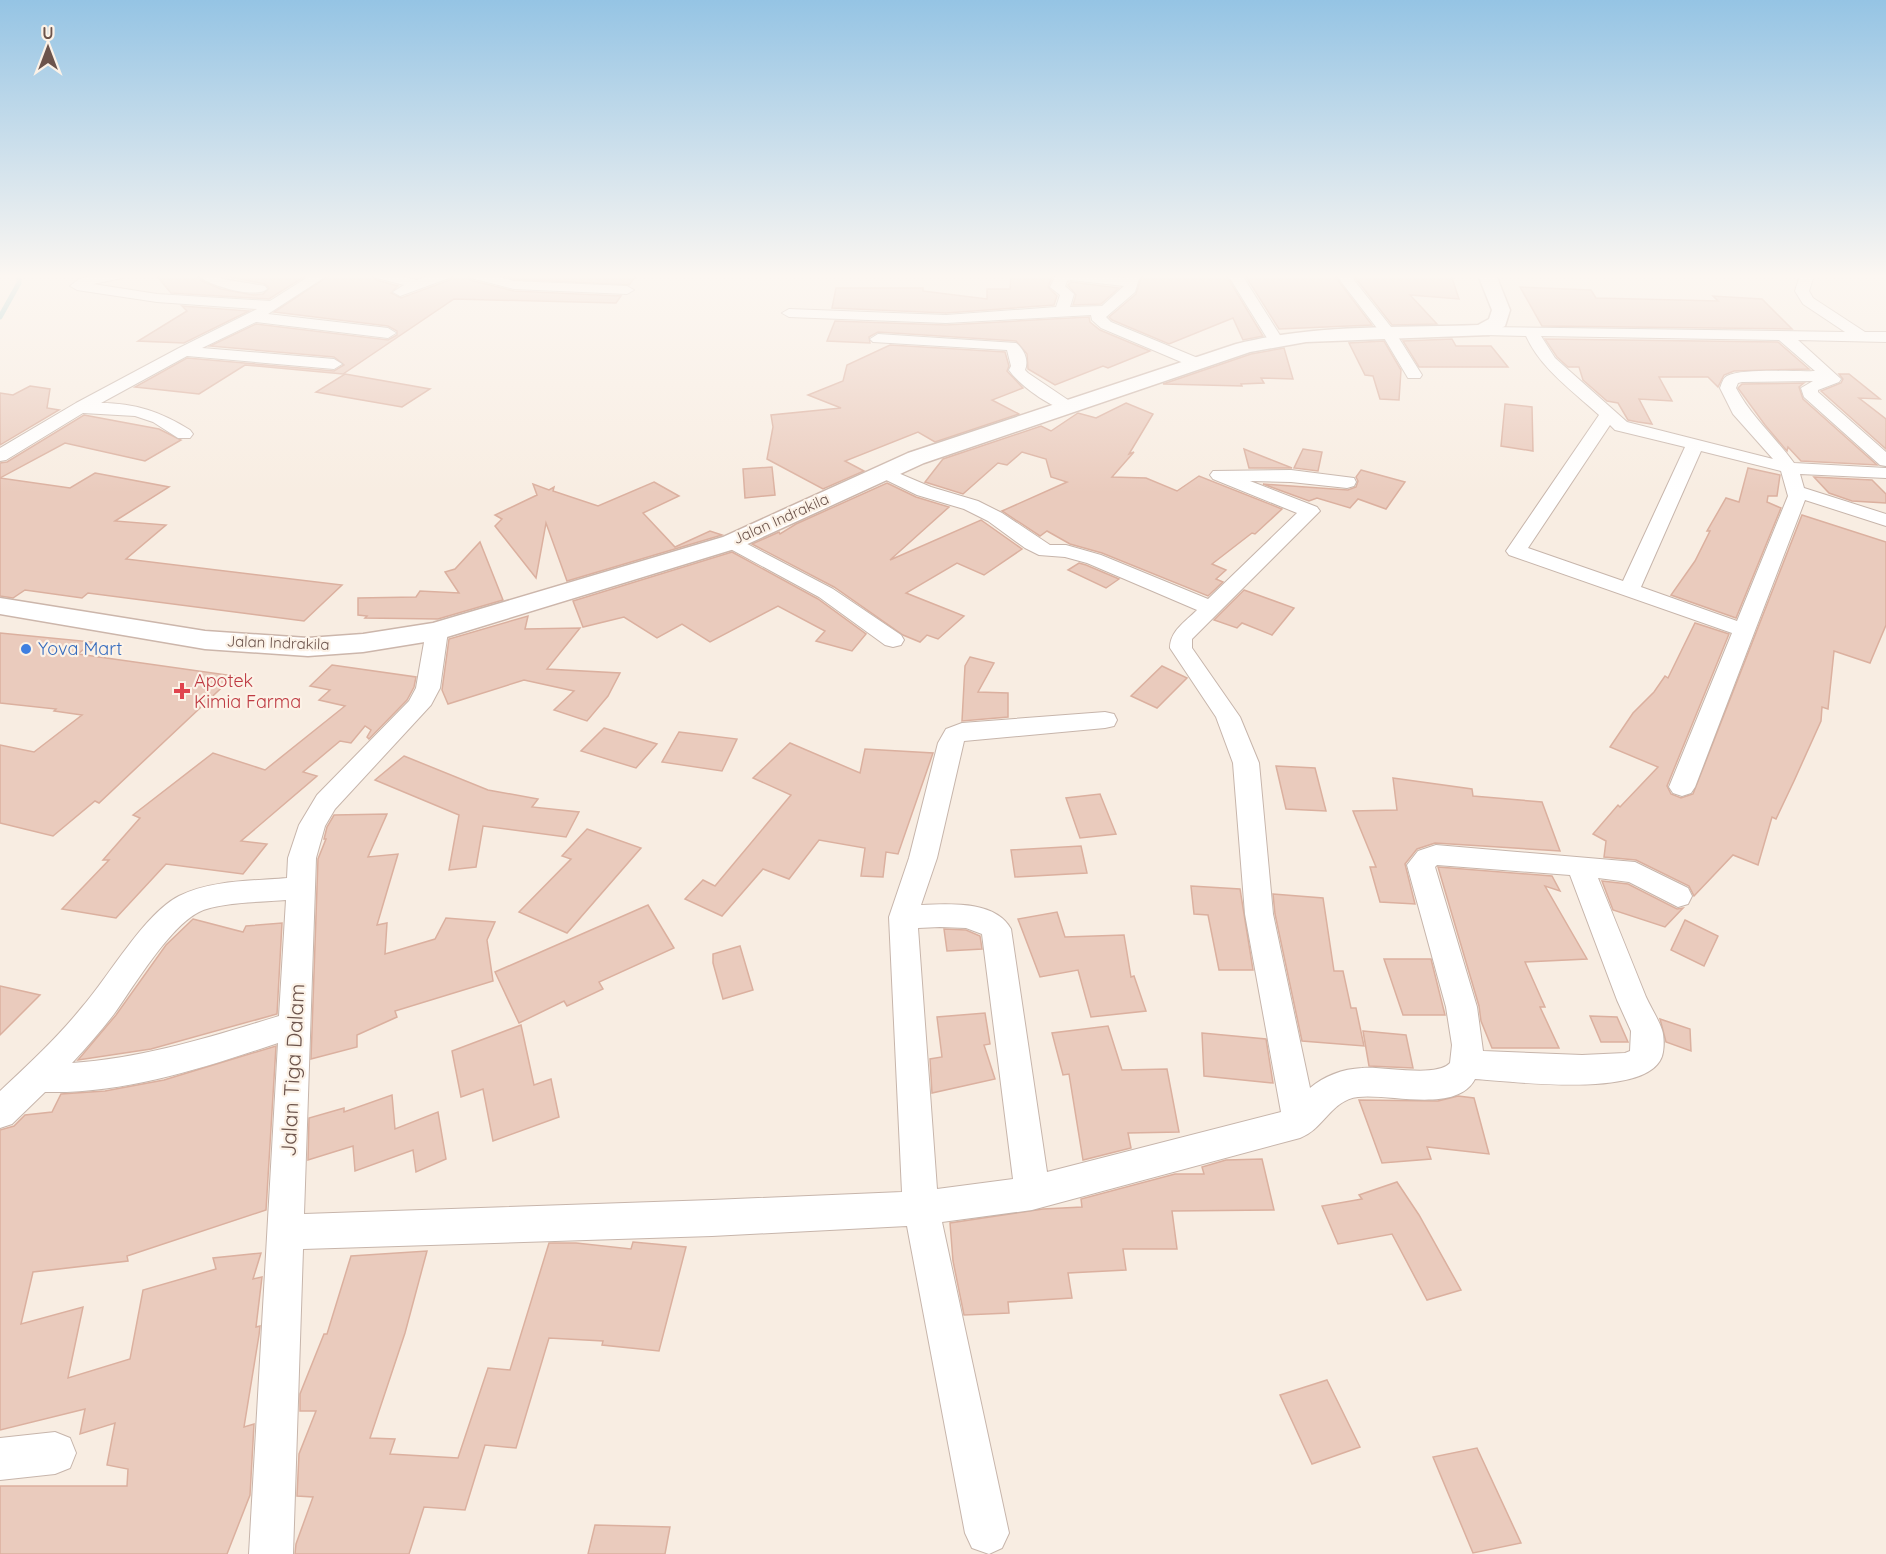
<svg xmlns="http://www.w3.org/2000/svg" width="1886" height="1554" viewBox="0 0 1886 1554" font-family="Quicksand,sans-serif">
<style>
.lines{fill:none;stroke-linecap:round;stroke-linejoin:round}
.stream{stroke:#a1cdcf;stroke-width:5}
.building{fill:#eacbbd;stroke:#dbb09f;stroke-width:1.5}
.street-casing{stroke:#c7b5ab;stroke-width:2}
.secondary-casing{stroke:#ccb6ab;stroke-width:3}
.street{fill:#fff;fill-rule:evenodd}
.secondary{fill:#fff;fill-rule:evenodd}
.shop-dot{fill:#3f7fe0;stroke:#fcf2e7;stroke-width:2}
.health-dot{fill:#e0444e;stroke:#fcf2e7;stroke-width:2}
.labels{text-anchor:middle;stroke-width:4.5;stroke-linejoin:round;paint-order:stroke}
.far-street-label{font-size:15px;fill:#6c544c;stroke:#fcf2e7}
.shop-label{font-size:18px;fill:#366cbe;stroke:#fcf2e7;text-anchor:start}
.health-label{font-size:18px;fill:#be3a42;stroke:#fcf2e7;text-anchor:start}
.near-street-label{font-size:21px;fill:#6c544c;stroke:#fcf2e7}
</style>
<rect width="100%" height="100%" fill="#f8ede2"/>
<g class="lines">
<polyline class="stream" points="0,317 19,283 19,275"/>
</g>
<g class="building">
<polygon points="156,275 196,275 202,281 221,289 253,295 263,294 269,288 265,284 220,275 307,275 269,299 171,293"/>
<polygon points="330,275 373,275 376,280 398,286 391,293 401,298 450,280 453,275 467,275 470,280 514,291 621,296 616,303 454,299 343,374 245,365 199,394 135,387 187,358 334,371 344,365 334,357 210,346 256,324 388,340 397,335 397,331 388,326 274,312"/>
<polygon points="501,275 637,275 629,285 514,279"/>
<polygon points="1011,275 1053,275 1048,287 1057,296 1054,305 946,313 832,308 836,288 923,288 923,291 987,299 987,289 1010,289"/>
<polygon points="1142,275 1226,275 1263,336 1243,340 1233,318 1169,344 1112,320 1109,317 1136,294"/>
<polygon points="1245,275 1334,275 1372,325 1279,329"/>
<polygon points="1353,275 1451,275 1459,299 1410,295 1437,324 1392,325"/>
<polygon points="1071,282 1119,288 1101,304 1073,305 1076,295 1068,285"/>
<polygon points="1520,287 1591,290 1596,298 1718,301 1713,296 1762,299 1792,329 1542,326"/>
<polygon points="182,306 249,311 184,343 138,341 187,311"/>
<polygon points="1089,317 1090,322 1100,330 1150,351 1108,368 1103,366 1055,385 1028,369 1027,354 1016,341 878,332 869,337 870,343 827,341 835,321 946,325"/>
<polygon points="1452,339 1456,346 1491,346 1508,367 1419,367 1403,341"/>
<polygon points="1545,339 1778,342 1809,369 1734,371 1724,375 1718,387 1708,377 1659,377 1672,401 1639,399 1652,424 1638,422 1628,420 1618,403 1607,401 1583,380 1579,367 1568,367 1557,357"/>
<polygon points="1384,341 1401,370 1399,400 1380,399 1373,376 1365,375 1349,343"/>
<polygon points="890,345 1005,352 1009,366 1007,371 1023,388 992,400 1019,414 935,442 918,432 845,461 864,471 823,489 767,459 773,427 771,415 841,408 808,395 843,381 847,365"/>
<polygon points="1284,348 1293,379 1261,378 1264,383 1241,384 1242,386 1163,384 1251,354"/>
<polygon points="345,374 430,389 402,407 316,392"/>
<polygon points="1839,374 1849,374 1880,399 1859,398 1886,419 1886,449 1821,391 1841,383 1843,379"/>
<polygon points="1804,383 1799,387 1803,399 1877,465 1801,461 1788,447 1787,451 1765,425 1738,388 1742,384"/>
<polygon points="30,386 50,389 47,408 59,410 0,445 0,393 13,395"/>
<polygon points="1126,403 1153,414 1129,454 1134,452 1112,477 1146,478 1177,491 1199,476 1282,509 1255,534 1252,533 1212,564 1226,570 1216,579 1223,582 1208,596 1102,553 1070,544 1047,531 1040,536 1002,511 1067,482 1051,477 1046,459 1022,452 1007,465 998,463 963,494 925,482 943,459 1041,426 1051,431 1078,413 1096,418"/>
<polygon points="1505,404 1532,407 1533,451 1501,446"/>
<polygon points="84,415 159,429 181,440 145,461 65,443 0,478 0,463 7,462"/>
<polygon points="1244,449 1292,468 1249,468"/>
<polygon points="1303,449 1322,452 1318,471 1294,468"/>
<polygon points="772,467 775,495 745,498 743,469"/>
<polygon points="1748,468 1780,475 1777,496 1768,496 1767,502 1781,508 1736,618 1671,595 1695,561 1710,531 1707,531 1726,498 1739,502"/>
<polygon points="1361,470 1405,482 1386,509 1358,499 1350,508 1317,498 1309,501 1263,484 1348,490 1356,487 1358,481 1356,477"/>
<polygon points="95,473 169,487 115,521 166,525 126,559 342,585 304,621 88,593 82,598 25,590 13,598 0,596 0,478 70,488"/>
<polygon points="1814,477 1872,480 1886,494 1886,503 1852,501 1829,493"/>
<polygon points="654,482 679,496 643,513 675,547 710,531 722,535 567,581 546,523 536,578 495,526 502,519 495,515 537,495 533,484 549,490 554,487 553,491 598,506"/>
<polygon points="887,483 916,497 949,507 890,560 981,520 1022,549 984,575 957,563 906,593 964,616 938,639 927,635 920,642 903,635 834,587 752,544 779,532 780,534 796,524"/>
<polygon points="1802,515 1886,542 1886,625 1870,663 1834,651 1828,709 1822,707 1821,721 1794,781 1776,819 1772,817 1758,865 1733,855 1694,896 1689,886 1636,860 1604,857 1606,841 1593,834 1618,805 1620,807 1658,767 1610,747 1633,713 1654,692 1665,676 1668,678 1695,623 1729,634 1667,786 1671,794 1681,798 1693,794"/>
<polygon points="480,542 503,600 438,619 365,618 367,616 358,615 358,598 416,597 420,591 459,593 445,572 455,569"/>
<polygon points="732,552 818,599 866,634 852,651 816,641 825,631 778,606 710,642 682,624 657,638 624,617 583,627 573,601"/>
<polygon points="1079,563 1086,565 1119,579 1106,588 1068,570"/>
<polygon points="1244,590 1294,608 1272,635 1242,623 1237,628 1214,620"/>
<polygon points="528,616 525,629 580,628 547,669 620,673 608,696 587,721 554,710 574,691 524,680 448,704 442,690 449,639"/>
<polygon points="0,633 92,642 78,654 234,676 99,803 95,801 53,836 0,823 0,745 34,752 82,715 54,711 56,709 0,703"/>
<polygon points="970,657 994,663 978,692 1008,693 1008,717 962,721 965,666"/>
<polygon points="332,665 416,677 414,687 407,700 369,739 367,737 371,730 365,726 351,743 340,741 303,772 317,776 241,841 267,844 243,874 166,864 116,918 62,909 109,860 103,860 140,818 133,815 213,753 265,770 345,706 319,700 330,690 310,686"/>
<polygon points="1162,666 1187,678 1157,708 1131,696"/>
<polygon points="604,728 657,744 636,768 581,751"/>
<polygon points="679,732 737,739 722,771 662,762"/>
<polygon points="790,743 860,773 865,749 933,753 898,854 886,852 883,877 861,876 865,848 819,840 789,879 763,869 722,916 685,899 703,880 715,886 791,795 753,778"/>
<polygon points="404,756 488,790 538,799 532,807 579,812 566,837 483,826 476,867 449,870 459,815 375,780"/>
<polygon points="1276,766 1315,768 1326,811 1286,809"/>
<polygon points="1393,778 1472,789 1473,796 1542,802 1560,851 1435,843 1417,849 1405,864 1415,904 1380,902 1370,867 1376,867 1353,811 1397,810"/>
<polygon points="1100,794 1116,834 1080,838 1066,798"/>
<polygon points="387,814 368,857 398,854 377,925 387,923 385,954 435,939 446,918 495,922 487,940 493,981 395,1011 397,1017 357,1035 357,1047 311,1059 318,859 326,839 324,839 327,827 334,815"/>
<polygon points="587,829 641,848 567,933 519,912 571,859 562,856"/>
<polygon points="1081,846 1087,873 1015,877 1011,850"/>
<polygon points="1438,867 1552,876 1560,891 1545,886 1587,959 1525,962 1545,1007 1540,1007 1559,1048 1492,1048 1481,1021 1479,1006"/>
<polygon points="1602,881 1628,884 1677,909 1683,908 1665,927 1613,910"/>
<polygon points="1191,886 1240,889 1253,970 1219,970 1208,915 1194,914"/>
<polygon points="1273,894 1323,898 1334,971 1343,971 1351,1008 1356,1008 1364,1046 1302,1041 1275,914"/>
<polygon points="648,905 674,948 599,982 603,989 567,1006 564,1001 519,1023 495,972"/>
<polygon points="1057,912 1065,937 1124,935 1131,977 1134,976 1146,1011 1091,1017 1078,970 1040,977 1018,919"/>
<polygon points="193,919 243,932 246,926 282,923 277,1014 151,1049 78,1060 116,1015 166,945"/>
<polygon points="1685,920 1718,936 1704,966 1671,950"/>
<polygon points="944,929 966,930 980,936 982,949 947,951"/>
<polygon points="740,946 753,990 723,999 713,963 713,954"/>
<polygon points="1384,959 1431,959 1445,1015 1403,1015"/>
<polygon points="0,986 40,995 0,1035"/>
<polygon points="985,1013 990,1044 984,1045 995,1079 932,1093 930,1059 942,1057 937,1017"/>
<polygon points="1590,1016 1617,1017 1628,1042 1601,1042"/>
<polygon points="1660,1019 1690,1029 1691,1051 1666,1042"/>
<polygon points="521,1025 534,1085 551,1079 559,1117 493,1141 483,1089 461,1097 452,1051"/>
<polygon points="1108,1026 1122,1070 1167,1069 1179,1132 1128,1133 1131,1148 1083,1160 1069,1074 1063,1075 1052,1033"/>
<polygon points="1363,1031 1406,1035 1413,1068 1369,1066"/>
<polygon points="1202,1033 1266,1039 1273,1083 1204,1076"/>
<polygon points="276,1046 266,1210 127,1256 128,1261 33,1272 21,1324 83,1307 68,1378 130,1359 143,1290 216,1269 213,1258 261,1253 253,1279 262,1277 256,1327 260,1326 259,1335 244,1427 254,1424 250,1495 227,1554 0,1554 0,1486 127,1486 128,1469 107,1465 115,1423 80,1434 85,1409 0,1430 0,1130 14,1126 25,1115 52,1112 61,1094 105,1091 164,1080"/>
<polygon points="392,1095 395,1129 438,1112 446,1159 416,1172 413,1150 355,1171 353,1146 308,1160 309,1118 344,1108 344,1112"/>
<polygon points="1458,1096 1474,1098 1489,1154 1427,1147 1431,1159 1382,1163 1359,1100 1438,1101"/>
<polygon points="1262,1159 1274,1210 1172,1211 1177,1249 1123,1249 1126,1270 1068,1273 1072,1298 1008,1302 1009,1313 964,1315 953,1261 950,1223 1043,1209 1082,1207 1081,1199 1175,1174 1204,1174 1202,1167 1226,1160"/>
<polygon points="1397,1182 1419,1215 1461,1290 1427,1300 1392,1234 1338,1244 1322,1206 1362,1199 1359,1195"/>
<polygon points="633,1242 686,1247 659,1351 602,1345 603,1341 549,1338 516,1448 485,1445 465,1510 424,1507 409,1554 295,1554 296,1544 313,1497 297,1496 299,1454 316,1411 300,1411 300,1394 324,1334 327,1334 351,1256 427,1251 405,1333 370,1438 395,1439 390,1454 458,1458 488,1368 510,1370 549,1243 576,1243 631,1249"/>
<polygon points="1327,1380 1360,1447 1312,1464 1280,1395"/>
<polygon points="1477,1448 1521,1543 1473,1553 1433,1457"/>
<polygon points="595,1525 670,1527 665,1554 588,1554"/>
</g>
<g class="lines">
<g class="street-casing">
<g id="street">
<path d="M97,275H124L122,278L93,284L157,294L270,301L311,275H328L268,314L388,328L396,333L388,338L256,322L202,348L334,359L342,364L334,369L187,356L101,403C135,403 161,412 190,430L193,434L190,438H178L153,422L135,416L83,413L6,460L0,461V448L76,403L179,348L257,309L157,302L77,290L70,286L79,279Z"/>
<path d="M198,275H215L223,279L265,286L267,289C257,299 208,286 198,275Z"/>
<polygon points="375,275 398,275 417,280 431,275 451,275 449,278 400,296 393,292 404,285 377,278"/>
<polygon points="469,275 492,275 514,281 627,286 634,290 627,294 514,289 471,278"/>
<path d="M1056,275H1099L1125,278L1126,275H1140L1135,292L1106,317L1111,322L1205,361L1207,364L1205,367H1193L1101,328L1092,320L1091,315L946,323L789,317L782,313L789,309L946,315L1056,307L1060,295L1050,287ZM1067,281L1071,280L1124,286L1102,306L1070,307L1074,294L1065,286Z"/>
<polygon points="1228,275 1242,275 1283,340 1280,343 1270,343"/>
<polygon points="1336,275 1350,275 1395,332 1422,375 1420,378 1408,378 1383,336"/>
<path d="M1800,275H1814L1809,291L1813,298L1865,332H1886V342L1798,340L1841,379L1839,382L1818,390V392L1886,452V466L1880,465L1804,397L1801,388L1813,381L1742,382L1738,383L1736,388C1751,416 1775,437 1794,463L1886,468V478L1800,474L1804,488L1886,514V526L1805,500L1695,787L1691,793L1682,796L1673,793L1669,787L1732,633L1509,555L1506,551L1599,415C1573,391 1541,369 1526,336L1482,335L1475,331L1482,327L1845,332L1803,304L1795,291ZM1541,336L1779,340L1815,371C1796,372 1742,368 1727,376C1723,378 1722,383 1720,388L1733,414L1773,459L1627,422L1555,358ZM1610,425L1615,430L1685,447L1623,581L1528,548ZM1701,451L1781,471L1788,496L1737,621L1641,587Z"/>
<path d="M878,334L1016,343C1024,349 1029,360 1025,370L1028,373L1077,406L1075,410C1057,414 1019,385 1009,370L1011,366L1007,350L873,342L870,339Z"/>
<path d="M884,467L931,487L978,501L1002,513L1050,545H1066L1101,555L1208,599L1297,513L1213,479L1210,475L1213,471L1291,470L1354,478L1356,482L1354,486L1347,488L1291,482L1250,481L1317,507L1320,511L1192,639V648L1240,717L1259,763L1273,914L1310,1088C1324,1076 1343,1069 1362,1068C1382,1066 1437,1078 1450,1063L1452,1045L1446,1007L1407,865L1418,851L1436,845L1635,862L1688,888L1692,896L1688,904L1678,907L1629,882L1598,878C1614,917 1630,957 1646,997C1651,1008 1658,1018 1662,1030C1664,1036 1664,1046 1663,1052C1656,1101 1511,1081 1475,1079C1457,1114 1389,1093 1358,1097C1331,1100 1324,1129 1300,1138L1032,1210L942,1222L1009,1533L1002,1548L989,1554L972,1548L965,1533L907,1226L712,1236L303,1249L293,1554H249L278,1043C202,1068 126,1094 45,1092L12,1124L0,1128V1091C29,1064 58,1037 83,1006C109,976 145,913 179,896C211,880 253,881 287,878L288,858L299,825L317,795L409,701L416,688L426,631L429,626L437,624L445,626L448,631L440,688L431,705L335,809L325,826L316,858L304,1214L712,1200L902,1192L889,917L909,858L938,743L946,729L962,723L1105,712L1114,714L1117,720L1114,726L1105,728L964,741L937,858L921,905C949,904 995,900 1011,929L1047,1172L1281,1112L1245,914L1233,763L1216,717L1170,648C1170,631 1185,622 1197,610L1087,563L1065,557L1039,555L1025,548L988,521L964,509L917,495L878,476L875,472L878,468ZM1437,865L1570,875L1617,1000L1631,1031L1630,1051L1625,1053L1582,1055L1483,1051L1477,1007L1435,867ZM286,900L279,1016C211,1037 144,1058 72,1063C87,1047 101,1031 114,1014C134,986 169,927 199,912C218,902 264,902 286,900ZM940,927L966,928L982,934L1013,1179L937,1189L918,928Z"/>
<polygon points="732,536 833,589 901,635 904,640 901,645 893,647 885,645 819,597 725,546 722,542 725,538"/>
<polygon points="55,1432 70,1438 76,1453 70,1468 55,1474 0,1480 0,1438"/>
</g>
</g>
<g class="secondary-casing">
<path id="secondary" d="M1478,275H1496L1510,310L1505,326L1489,335L1306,342L1250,352L924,463L741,547L437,640L363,652L308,656L205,649L0,614V598L205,631L308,638L363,634L433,623L723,537L908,453L1236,344C1315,324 1397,328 1478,325L1489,319L1492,310Z"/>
</g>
<use href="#street" class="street"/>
<use href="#secondary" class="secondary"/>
</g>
<linearGradient id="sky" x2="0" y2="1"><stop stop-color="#95c4e4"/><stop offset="0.56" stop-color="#fcf7f2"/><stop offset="1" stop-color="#fcf7f2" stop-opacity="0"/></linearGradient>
<rect width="1886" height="493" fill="url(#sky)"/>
<circle class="shop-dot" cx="26" cy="649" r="6"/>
<path class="health-dot" d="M179 682h6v6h6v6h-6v6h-6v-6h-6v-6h6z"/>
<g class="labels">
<g class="far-street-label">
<text transform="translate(781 519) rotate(-24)" y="5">Jalan Indrakila</text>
<text transform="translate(278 643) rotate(2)" y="5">Jalan Indrakila</text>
</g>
<g class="shop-label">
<text x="38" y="655">Yova Mart</text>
</g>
<g class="health-label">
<text x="194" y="687">Apotek<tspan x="194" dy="21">Kimia Farma</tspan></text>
</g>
<g class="near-street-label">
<text transform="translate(293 1070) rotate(-87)" y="7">Jalan Tiga Dalam</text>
</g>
</g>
<g transform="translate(48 48)" stroke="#fcf2e7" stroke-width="4.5" paint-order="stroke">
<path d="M0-4.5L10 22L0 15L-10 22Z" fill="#6c544c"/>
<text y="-9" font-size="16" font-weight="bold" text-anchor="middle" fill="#6c544c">U</text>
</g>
</svg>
